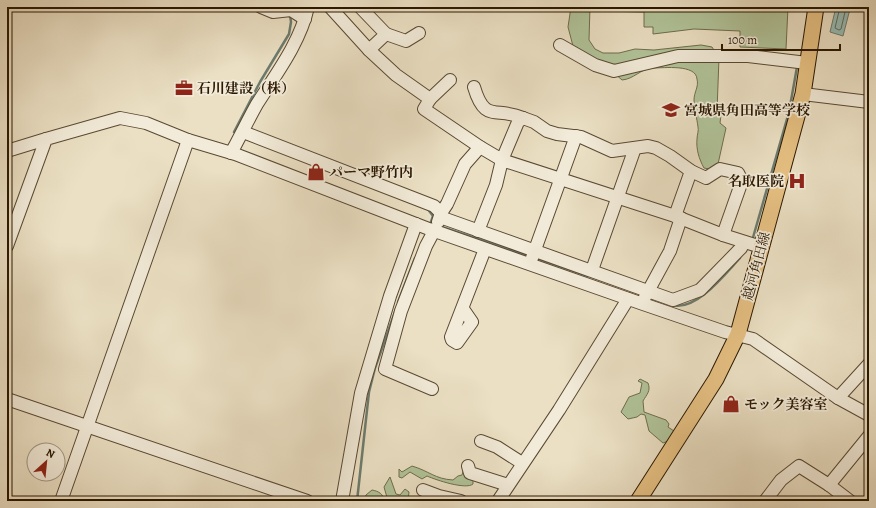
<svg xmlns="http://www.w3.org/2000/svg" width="876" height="508" viewBox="0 0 876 508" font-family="Alegreya,'Noto Serif JP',serif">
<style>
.green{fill:#b1c399;stroke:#6e6d4d}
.water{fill:#98bdb6;stroke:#6c7b6e}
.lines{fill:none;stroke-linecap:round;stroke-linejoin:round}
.shore{stroke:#616a5c;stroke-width:1}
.stream{stroke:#6c7b6e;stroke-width:2.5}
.minor-casing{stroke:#5a4932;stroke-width:14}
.major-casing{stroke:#2a1701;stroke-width:17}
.minor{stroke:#f2ebd9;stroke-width:12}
.major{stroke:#e6c082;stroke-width:15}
.labels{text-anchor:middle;stroke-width:3.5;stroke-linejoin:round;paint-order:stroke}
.poi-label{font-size:14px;font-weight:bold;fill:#2a1701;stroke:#f2ebd9;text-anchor:start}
.street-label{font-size:14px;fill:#2a1701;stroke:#f2ebd9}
</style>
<rect width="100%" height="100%" fill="#ebe0c4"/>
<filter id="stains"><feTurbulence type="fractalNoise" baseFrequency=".005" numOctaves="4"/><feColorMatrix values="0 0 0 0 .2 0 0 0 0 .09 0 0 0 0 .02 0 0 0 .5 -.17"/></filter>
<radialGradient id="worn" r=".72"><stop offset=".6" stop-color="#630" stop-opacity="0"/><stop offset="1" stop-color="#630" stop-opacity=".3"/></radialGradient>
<g class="green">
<path d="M571,7H590L589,40L595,49L603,53H619L635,49L654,50L701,45L712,47L719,58L717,111L721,115L720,123L726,128L718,164L709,169L704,168C699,159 696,149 697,139C697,135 699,130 698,127C697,119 694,107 694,100C694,92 699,87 697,79C696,64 664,68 653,68C640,69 634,79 622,80L605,65L573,46L568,27Z"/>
<polygon points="602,7 788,7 786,49 740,47 740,31 694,29 653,34 653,27 644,27 644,12 602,11"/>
<path d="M640,379L648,383C651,391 647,394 643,401L644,412L666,420L669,424L668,427L674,431L668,441L663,443L649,431L645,415L641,414L637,417L628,419L621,412L629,397L640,393L642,383L638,381Z"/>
<path d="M412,466C429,471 435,479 453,480L458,476L462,475L464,468L473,480V484C466,490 436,480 427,476L422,479L410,472L402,478L399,477V469L402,472Z"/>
<polygon points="390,477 396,494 400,495 405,489 409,492 408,501 388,501 384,487"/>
<path d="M372,490C378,491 384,494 384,501H364L366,495Z"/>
</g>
<polygon class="water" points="836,7 850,9 843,36 830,32"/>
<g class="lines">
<polyline class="shore" points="840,7 835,28 839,30 841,29 845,12 845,7"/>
<g class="stream">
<polyline points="238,133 234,132 260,82 289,34 291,22 290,15"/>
<polyline points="427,208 433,216 430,225"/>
<polyline points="439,226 529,256"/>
<polyline points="752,241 789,112 797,67"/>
<polyline points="536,258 588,276"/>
<polyline points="398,302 415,258"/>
<path d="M672,305C696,312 725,274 740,258"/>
<polyline points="357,501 369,392 375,368 396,309"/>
</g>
<g class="minor-casing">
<g id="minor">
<polyline points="261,7 273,12 291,10 305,19"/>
<polyline points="330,7 369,50 396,75 430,99 424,109 480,147 502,160 518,122 523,118 534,122 547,131 557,134 581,137 612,151 648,146 656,148 670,156 691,171 706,178 720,169 738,173 742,181 723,235"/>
<polyline points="360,7 386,34 369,50"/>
<polyline points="386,34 406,41 419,33"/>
<polyline points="560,45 595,65 614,71 678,56 748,56 807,63"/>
<path d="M474,87C485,124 496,106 523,118"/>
<polyline points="803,94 869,102"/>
<polyline points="430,99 450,80"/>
<polyline points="243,132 434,206 441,213 438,222"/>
<polyline points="7,151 46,139"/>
<path d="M231,153C240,137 248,120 257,104C276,74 300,43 308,7"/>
<polyline points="441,213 447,204 465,164 480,147"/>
<polyline points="675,216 691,171"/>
<polyline points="440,217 673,300 700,290 741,248 744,242"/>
<polyline points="478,231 496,185 502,160 675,216 723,235 761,247"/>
<polyline points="7,246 46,139 120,118 146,123 188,140 235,154 429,229 643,304 725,332 753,339 838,398 869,415"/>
<polyline points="532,258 576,136"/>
<polyline points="592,270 635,148"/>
<polyline points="645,297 670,251 681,218"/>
<polyline points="463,309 472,322 457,343 452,340 451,337 485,249"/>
<polyline points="432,389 385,369 401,311 426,246 434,231"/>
<polyline points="838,398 869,364"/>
<polyline points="7,399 307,501"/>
<polyline points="481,441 497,447 522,463"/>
<polyline points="468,466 470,473 508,485"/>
<polyline points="829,485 869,436"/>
<polyline points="423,490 439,496 461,501"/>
<polyline points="61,501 188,140"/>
<polyline points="342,501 361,393 390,296 416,224"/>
<polyline points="498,501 559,410 628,299"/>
<polyline points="765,501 781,480 799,466 829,485 850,501"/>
</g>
</g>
<g class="major-casing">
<polyline id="major" points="638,501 716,379 738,334 803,94 816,7"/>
</g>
<use href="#minor" class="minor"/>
<use href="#major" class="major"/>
</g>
<defs>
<g id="office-bare" transform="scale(1.38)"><path d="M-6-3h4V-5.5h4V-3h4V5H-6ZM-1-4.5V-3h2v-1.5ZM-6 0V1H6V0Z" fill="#8f2418" stroke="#f2ebd9" stroke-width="2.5" paint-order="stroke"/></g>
<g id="school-bare" transform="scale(1.38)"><path d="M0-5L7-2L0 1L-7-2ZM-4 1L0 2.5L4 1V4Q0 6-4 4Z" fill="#8f2418" stroke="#f2ebd9" stroke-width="2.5" paint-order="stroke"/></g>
<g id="shop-bare" transform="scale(1.38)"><path d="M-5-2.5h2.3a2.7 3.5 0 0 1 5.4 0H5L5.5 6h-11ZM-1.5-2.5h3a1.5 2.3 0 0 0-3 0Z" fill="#8f2418" stroke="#f2ebd9" stroke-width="2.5" paint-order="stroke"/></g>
<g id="hospital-bare" transform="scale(1.38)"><path d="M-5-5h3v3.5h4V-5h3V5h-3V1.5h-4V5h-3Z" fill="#8f2418" stroke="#f2ebd9" stroke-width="2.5" paint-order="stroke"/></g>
</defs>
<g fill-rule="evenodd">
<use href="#office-bare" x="184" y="88"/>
<use href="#school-bare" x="671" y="110"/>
<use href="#shop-bare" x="316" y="172"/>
<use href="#hospital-bare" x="797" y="181"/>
<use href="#shop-bare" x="731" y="404"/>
</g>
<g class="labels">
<g class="poi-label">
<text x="197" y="93">石川建設（株）</text>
<text x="684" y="115">宮城県角田高等学校</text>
<text x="329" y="177">パーマ野竹内</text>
<text x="784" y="186" text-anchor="end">名取医院</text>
<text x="744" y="409">モック美容室</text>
</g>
<g class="street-label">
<text transform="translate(756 266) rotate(-75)" y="5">越河角田線</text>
</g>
</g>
<rect width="876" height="508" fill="none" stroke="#ebe0c4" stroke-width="24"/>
<rect x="8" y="8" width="860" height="492" fill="none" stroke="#2a1701" stroke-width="2"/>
<rect x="12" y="12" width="852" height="484" fill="none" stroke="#2a1701"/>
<g transform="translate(46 462) rotate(27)"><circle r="19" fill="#f2ebd9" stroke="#a29683"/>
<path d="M0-3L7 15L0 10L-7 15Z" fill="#8f2418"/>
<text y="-6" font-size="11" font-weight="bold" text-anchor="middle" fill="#2a1701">N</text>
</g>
<path d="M722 44v6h118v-6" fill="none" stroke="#2a1701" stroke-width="2"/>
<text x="728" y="44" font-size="12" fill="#2a1701" stroke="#f2ebd9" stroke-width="3" paint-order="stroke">100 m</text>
<rect width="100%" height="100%" filter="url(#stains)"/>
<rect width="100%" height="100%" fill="url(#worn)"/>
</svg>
